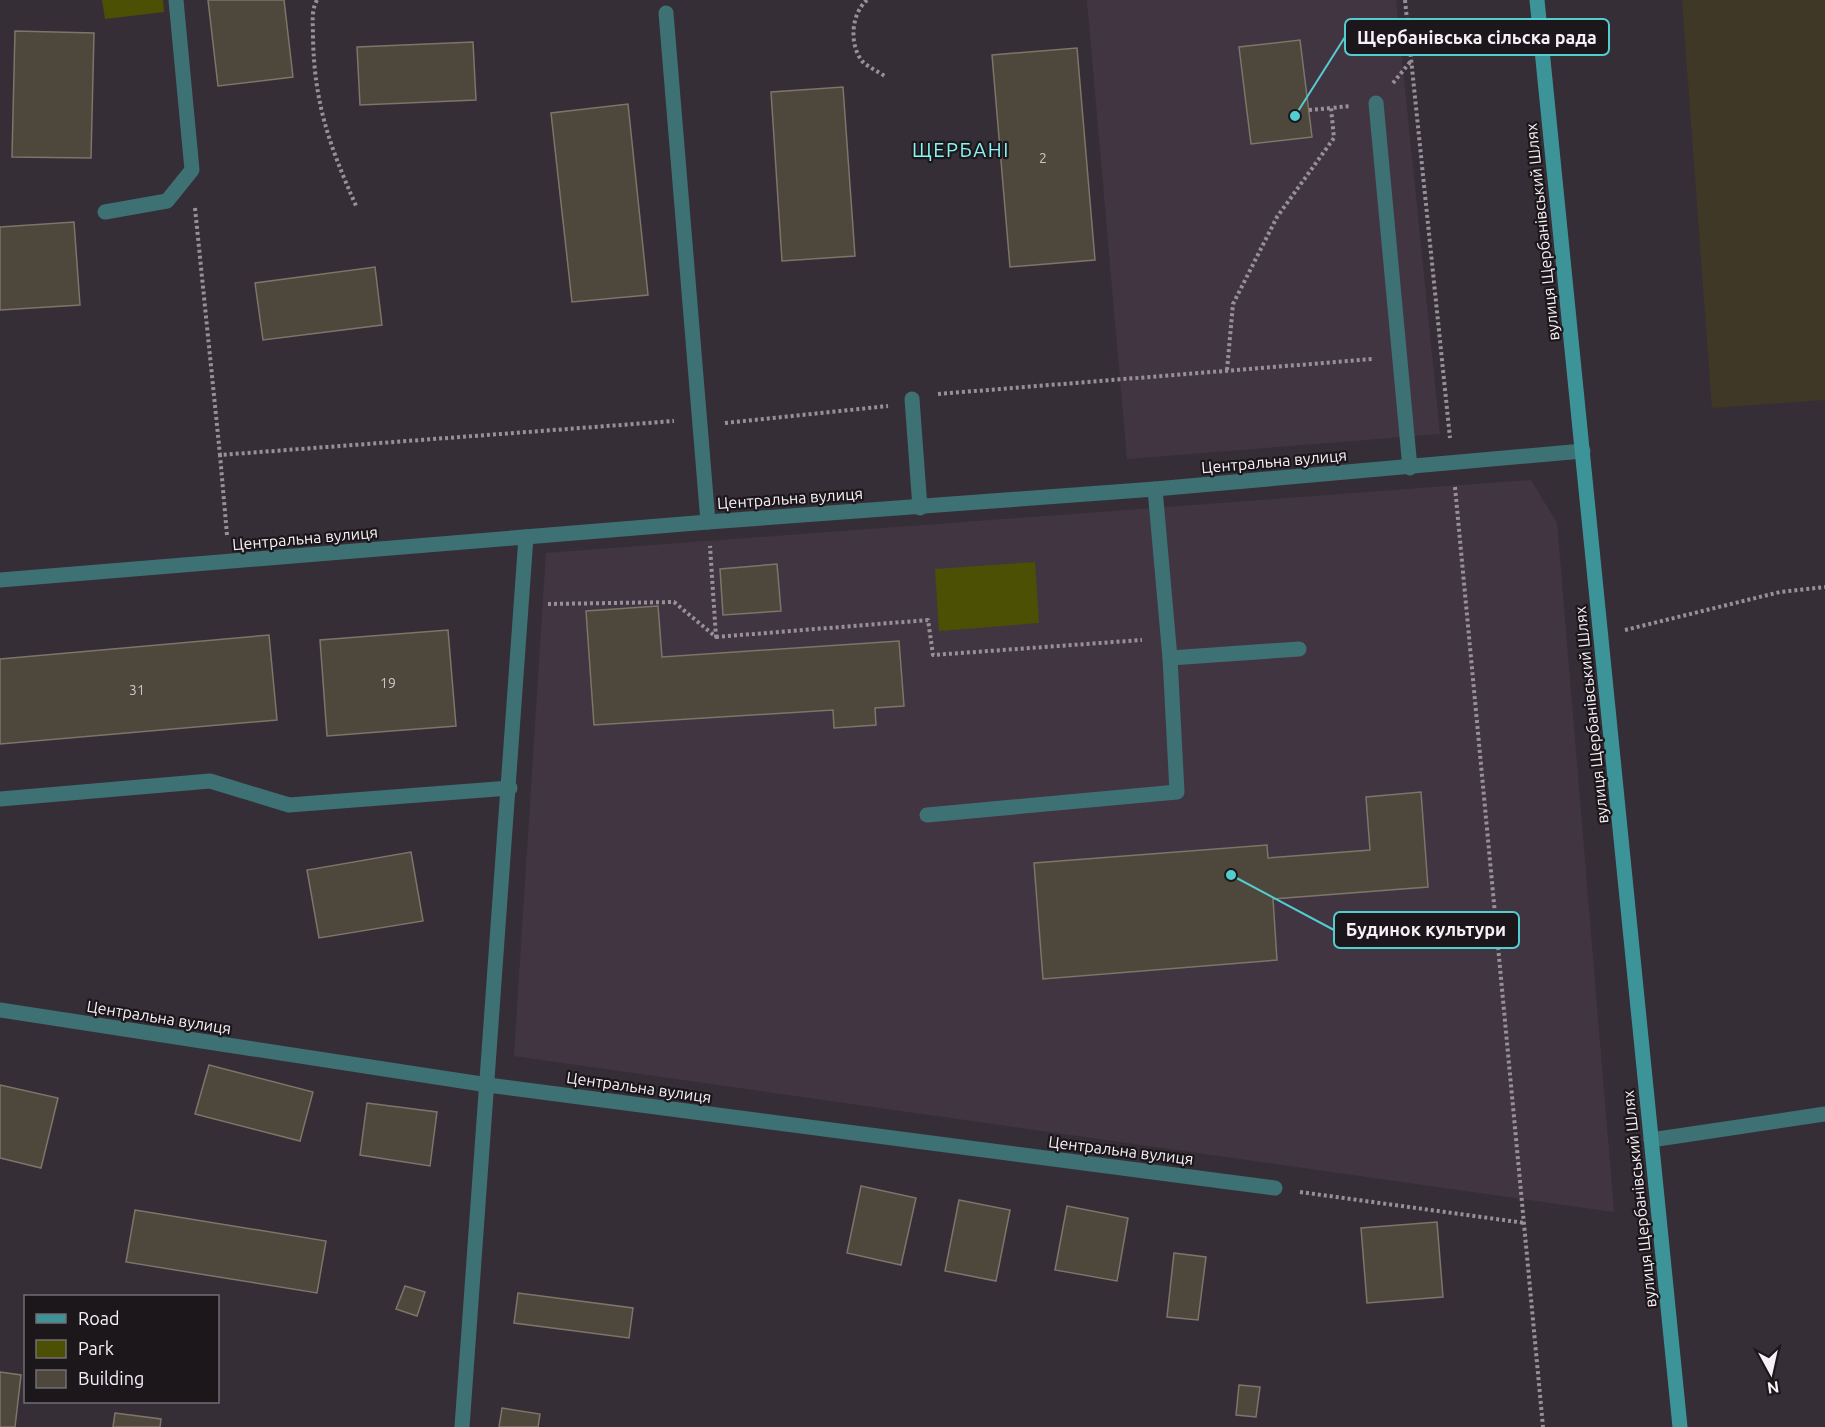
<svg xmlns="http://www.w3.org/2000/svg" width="1825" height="1427" viewBox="0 0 1825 1427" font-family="Ubuntu,sans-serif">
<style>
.built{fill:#423542}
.industrial{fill:#3f3827}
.green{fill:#4c5005}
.building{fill:#4e473c;stroke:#7d7569;stroke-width:1.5}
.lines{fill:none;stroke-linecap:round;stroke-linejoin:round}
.path{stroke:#979097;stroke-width:4;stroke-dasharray:3 3;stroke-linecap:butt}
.service{stroke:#3e7174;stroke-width:15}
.minor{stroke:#3e7174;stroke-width:15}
.secondary{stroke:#3c9499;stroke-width:15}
.labels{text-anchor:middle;stroke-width:4.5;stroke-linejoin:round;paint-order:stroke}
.number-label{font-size:14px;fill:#cdc6c8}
.street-label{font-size:16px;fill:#f7f1f7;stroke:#1b171b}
.quarter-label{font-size:20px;letter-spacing:1.5px;fill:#88f4f6;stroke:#1b171b}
.leader{fill:none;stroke:#52cdd0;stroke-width:2}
.callout-dot{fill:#52cdd0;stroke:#1b171b;stroke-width:2}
.callout{fill:#1b171b;stroke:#52cdd0;stroke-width:2}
.callout-label{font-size:18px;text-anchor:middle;font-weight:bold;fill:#f7f1f7}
</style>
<rect width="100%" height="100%" fill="#362e36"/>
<g class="built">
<polygon points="1087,0 1396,0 1440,434 1127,459"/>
<polygon points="1531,480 1557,523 1614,1212 514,1056 546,553"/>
</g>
<polygon class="industrial" points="1682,0 1825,0 1825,400 1712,408"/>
<g class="green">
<polygon points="102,0 163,0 164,12 105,19"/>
<polygon points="1035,562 1039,623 939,631 935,569"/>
</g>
<g class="building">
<polygon points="208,0 284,0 293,77 218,86"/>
<polygon points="15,31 94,33 91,158 12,157"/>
<polygon points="1300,40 1312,137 1251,144 1239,47"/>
<polygon points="473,42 476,100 360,105 357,47"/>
<polygon points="1077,48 1095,260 1010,267 992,55"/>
<polygon points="843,87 855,256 782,261 771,92"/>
<polygon points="628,104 648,295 572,302 551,113"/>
<polygon points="74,222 80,305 0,310 0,227"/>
<polygon points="375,267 382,325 263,340 255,283"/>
<polygon points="777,564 781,611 723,615 720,569"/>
<polygon points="658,606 662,657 899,641 904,706 875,708 876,725 834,728 833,710 594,725 586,611"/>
<polygon points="448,630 456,726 327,736 320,640"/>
<polygon points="269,635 277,720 0,744 0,659"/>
<polygon points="1421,792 1428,887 1273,899 1277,960 1043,979 1034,863 1267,845 1268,858 1370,850 1366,797"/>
<polygon points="411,852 423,921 319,938 307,870"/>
<polygon points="209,1065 313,1092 300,1141 195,1114"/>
<polygon points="0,1085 58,1098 41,1168 0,1158"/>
<polygon points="367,1103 437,1112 430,1166 360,1155"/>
<polygon points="861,1186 916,1198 901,1265 847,1253"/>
<polygon points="959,1200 1010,1210 996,1281 945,1271"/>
<polygon points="1067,1206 1128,1218 1117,1281 1055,1270"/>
<polygon points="135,1210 326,1241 317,1293 126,1262"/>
<polygon points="1437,1222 1443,1297 1367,1303 1361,1228"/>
<polygon points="1174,1253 1206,1257 1198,1320 1167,1317"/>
<polygon points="405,1286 425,1292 417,1316 396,1309"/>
<polygon points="518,1293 633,1308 629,1338 514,1323"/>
<polygon points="0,1372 21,1375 15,1427 0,1427"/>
<polygon points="1239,1385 1260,1387 1256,1417 1236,1415"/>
<polygon points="502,1408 540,1414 538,1427 499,1427"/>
<polygon points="115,1413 161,1419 160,1427 113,1427"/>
</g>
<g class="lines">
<g class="path">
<path d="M317,0C311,11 313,23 313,36C314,104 330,147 357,208"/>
<path d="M867,0C851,14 849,44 862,61C868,67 879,72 886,77"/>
<polyline points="1405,0 1450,438"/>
<polyline points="1393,83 1411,61"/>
<polyline points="1309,110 1331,108"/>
<polyline points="195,208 220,455"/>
<polyline points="1227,370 1233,304 1277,217 1334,138 1331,108 1350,106"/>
<polyline points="938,394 1373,359"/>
<polyline points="725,423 888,406"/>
<polyline points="1455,487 1543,1427"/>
<polyline points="227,535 220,455 674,421"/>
<polyline points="548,604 674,602 716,637 710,546"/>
<polyline points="1625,630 1780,592 1825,587"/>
<polyline points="716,637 928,620 933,655 1142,640"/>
<polyline points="1300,1192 1525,1223"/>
</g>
<g class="service">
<polyline points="666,13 708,522"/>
<polyline points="1376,103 1410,468"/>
<polyline points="105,212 167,201 192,170 176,0"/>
<polyline points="912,399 920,508"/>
<polyline points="1170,658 1299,649"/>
<polyline points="0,799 210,781 289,805 510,788"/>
<polyline points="927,815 1177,792 1170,658 1155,489"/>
<polyline points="1651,1140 1825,1114"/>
</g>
<g class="minor">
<polyline points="0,580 708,522 1155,489 1583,451"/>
<polyline points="0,1010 488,1085 1275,1188"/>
<polyline points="462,1427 526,537"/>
</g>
<polyline class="secondary" points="1537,0 1680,1427"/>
</g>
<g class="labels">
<g class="number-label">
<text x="1043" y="163">2</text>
<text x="388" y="688">19</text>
<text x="137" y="695">31</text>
</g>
<g class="street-label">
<text transform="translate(1542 232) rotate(-96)" y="6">вулиця Щербанівський Шлях</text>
<text transform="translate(1274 461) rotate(-5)" y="6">Центральна вулиця</text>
<text transform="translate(790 498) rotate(-4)" y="6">Центральна вулиця</text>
<text transform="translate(305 538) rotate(-5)" y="6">Центральна вулиця</text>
<text transform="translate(1591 715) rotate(-96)" y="6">вулиця Щербанівський Шлях</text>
<text transform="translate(159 1017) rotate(9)" y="6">Центральна вулиця</text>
<text transform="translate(639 1087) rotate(8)" y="6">Центральна вулиця</text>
<text transform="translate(1121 1150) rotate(7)" y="6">Центральна вулиця</text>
<text transform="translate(1639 1199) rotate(-96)" y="6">вулиця Щербанівський Шлях</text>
</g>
<g class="quarter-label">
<text x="961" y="157">ЩЕРБАНІ</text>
</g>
</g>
<path class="leader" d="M1295 116L1345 37M1231 875L1334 930"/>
<g class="callout-dot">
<circle cx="1295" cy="116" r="6"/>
<circle cx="1231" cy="875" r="6"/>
</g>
<g class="callout">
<rect x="1345" y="19" width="264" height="36" rx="6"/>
<rect x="1334" y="912" width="185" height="36" rx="6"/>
</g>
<g class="callout-label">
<text x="1477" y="44">Щербанівська сільска рада</text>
<text x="1426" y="936">Будинок культури</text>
</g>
<rect x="24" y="1295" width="195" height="108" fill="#1b171b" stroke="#736e73" stroke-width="1.5"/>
<rect x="36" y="1314" width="30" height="9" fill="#3c9499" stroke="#736e73" stroke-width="1.5"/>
<text x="78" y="1325" font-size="18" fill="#f7f1f7">Road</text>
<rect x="36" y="1340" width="30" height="18" fill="#4c5005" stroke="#736e73" stroke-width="1.5"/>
<text x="78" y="1355" font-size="18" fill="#f7f1f7">Park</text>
<rect x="36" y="1370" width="30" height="18" fill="#4e473c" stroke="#736e73" stroke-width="1.5"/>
<text x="78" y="1385" font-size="18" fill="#f7f1f7">Building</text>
<g transform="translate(1771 1373) rotate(172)" stroke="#1b171b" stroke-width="4.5" paint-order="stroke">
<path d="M0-4.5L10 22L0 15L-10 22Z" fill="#f7f1f7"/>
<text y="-9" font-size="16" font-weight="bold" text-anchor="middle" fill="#f7f1f7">N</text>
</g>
</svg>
